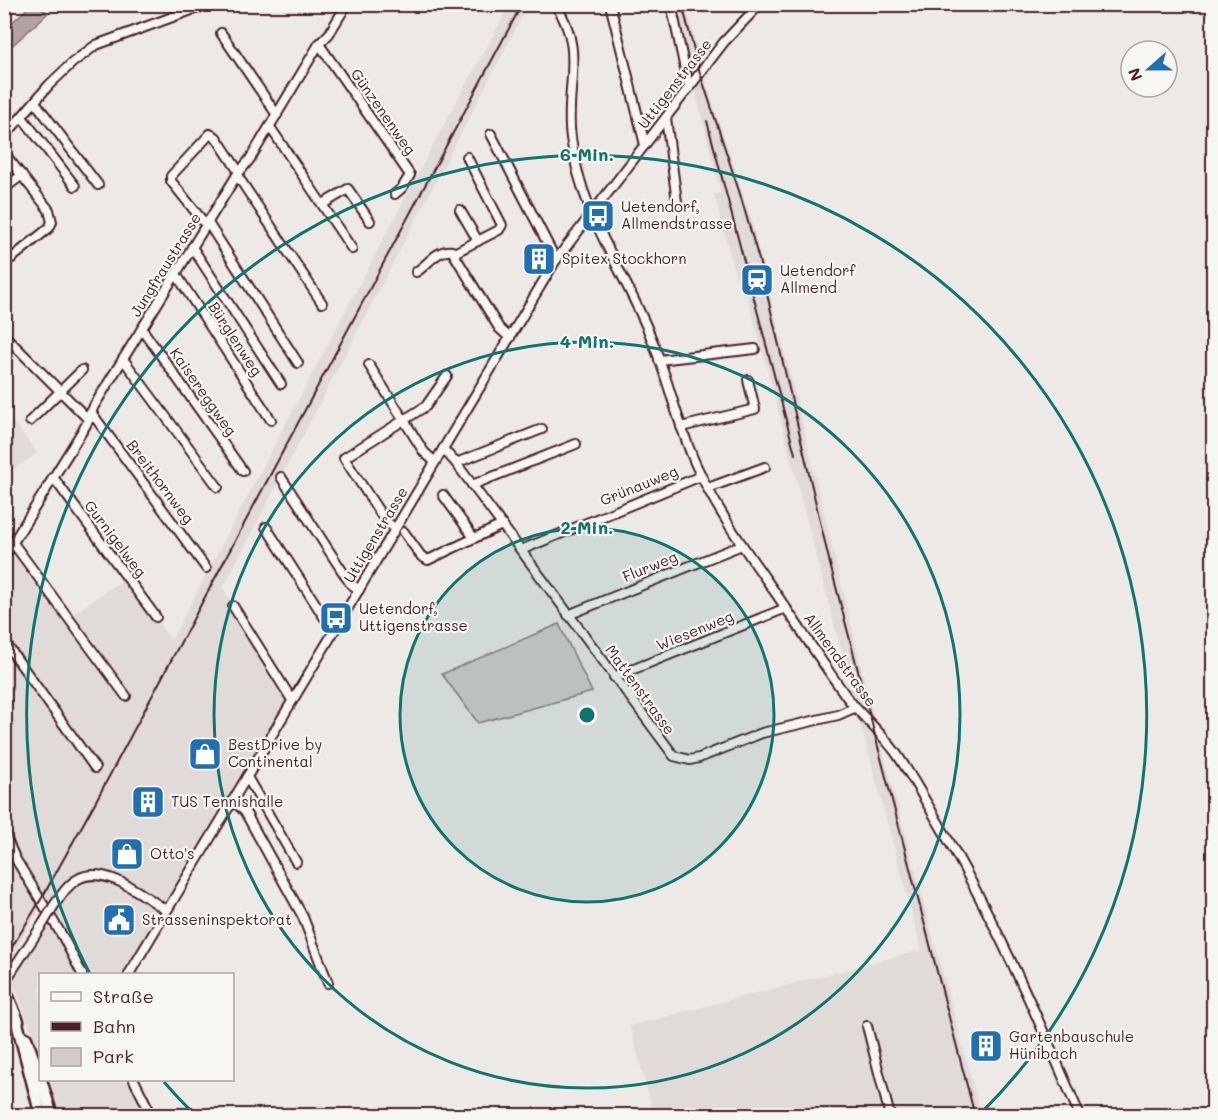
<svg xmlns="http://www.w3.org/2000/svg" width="1218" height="1120" viewBox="0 0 1218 1120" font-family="Mali,sans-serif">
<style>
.built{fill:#e0dad8}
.green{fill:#d4cbca;stroke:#8f757a;stroke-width:1.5}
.water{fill:#b1a2a3;stroke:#886e73;stroke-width:1.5}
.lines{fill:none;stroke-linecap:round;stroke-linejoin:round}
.street-casing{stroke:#4a1f2b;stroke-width:12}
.secondary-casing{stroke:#4a1f2b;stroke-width:15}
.street{stroke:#f6f6f2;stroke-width:8}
.secondary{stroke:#f6f6f2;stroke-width:10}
.rail{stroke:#4a1f2b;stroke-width:2}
.street-bridge-casing{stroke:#4a1f2b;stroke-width:12;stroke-linecap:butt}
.street-bridge{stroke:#f6f6f2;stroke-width:8}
.ring{fill:none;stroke:#0f766e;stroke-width:3}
.labels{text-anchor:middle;stroke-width:4.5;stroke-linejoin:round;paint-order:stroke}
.street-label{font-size:15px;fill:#4a1f2b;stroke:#f6f6f2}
.poi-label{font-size:15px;fill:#4a1f2b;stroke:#f6f6f2;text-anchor:start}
.centre{fill:#0f766e;stroke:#f6f6f2;stroke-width:3}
.ring-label{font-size:18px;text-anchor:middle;font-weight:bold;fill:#0f766e;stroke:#f6f6f2;stroke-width:4.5;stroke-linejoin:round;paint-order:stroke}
</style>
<rect width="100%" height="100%" fill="#ece9e6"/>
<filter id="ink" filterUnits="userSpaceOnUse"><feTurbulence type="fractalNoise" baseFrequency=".0167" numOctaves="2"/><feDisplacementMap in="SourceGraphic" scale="12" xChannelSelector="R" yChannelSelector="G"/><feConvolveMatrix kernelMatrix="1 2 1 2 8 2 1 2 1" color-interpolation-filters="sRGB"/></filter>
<g filter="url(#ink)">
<g class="built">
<polygon points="510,5 528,5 223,588 292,700 129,974 40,974 40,1053 10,974 44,922 39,910 5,966 5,557 13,543 67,618 127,577 171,641 447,119"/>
<polygon points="671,5 690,5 688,14 709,92 750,216 797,402 870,703 981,1115 654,1115 630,1026 922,950 856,707 762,349 742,277 736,278 719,212 714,194 721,193 695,90 689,88"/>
<polygon points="5,411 37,453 5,476 4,476"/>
<polygon points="51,1080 134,1080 152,1115 57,1115"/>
</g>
<polygon class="green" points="559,624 592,692 478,723 442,674"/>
<polygon class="water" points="31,5 39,5 47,14 5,52 5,29"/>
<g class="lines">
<g class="street-casing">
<g id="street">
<path d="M555,4C587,50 564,88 571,138C581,215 622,266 650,335C668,377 677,423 696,465C718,513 749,555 779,598C801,630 823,664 846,696C861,716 881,732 896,753C910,773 922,795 935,817C992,913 1036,1013 1080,1116"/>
<polyline points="610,4 645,145"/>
<polyline points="671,4 689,88"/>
<polyline points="221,33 277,115"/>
<polyline points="319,44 410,175 402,188 395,194"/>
<polyline points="35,102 98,185"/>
<polyline points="22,117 75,186"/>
<polyline points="666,118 677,202"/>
<polyline points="270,127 352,249"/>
<polyline points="491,134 556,260"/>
<polyline points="4,137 49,85 72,63 96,45 208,4"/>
<polyline points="4,153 49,210 52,222 49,228 12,258 4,259"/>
<polyline points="237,175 322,303"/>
<polyline points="5,188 22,175"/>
<polyline points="323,204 348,189 370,221"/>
<polyline points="460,210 478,241"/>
<polyline points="208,223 298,363"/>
<polyline points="206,225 171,181 171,176 210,134 216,137 239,172"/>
<polyline points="192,247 281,384"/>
<polyline points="454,253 499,230 502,225 467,157"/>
<path d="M416,272C428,265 436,249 452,251L499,328L510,338"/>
<polyline points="176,274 271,420"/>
<polyline points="142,329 243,471"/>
<polyline points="4,335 89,420"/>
<polyline points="123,359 218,487"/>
<polyline points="659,360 755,349"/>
<polyline points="369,365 424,452 435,462"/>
<polyline points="91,412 206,568"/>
<polyline points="30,421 82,370"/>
<polyline points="681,427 755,409 748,380"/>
<polyline points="443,449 456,463 674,756 690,760 699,758 762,733 838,715 856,707"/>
<polyline points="456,463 542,429"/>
<polyline points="53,477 156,617"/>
<polyline points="281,477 350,583 359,590"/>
<polyline points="472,485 576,444"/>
<polyline points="708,488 765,467"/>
<polyline points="443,495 474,538"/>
<polyline points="266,527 324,617 335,629"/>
<polyline points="395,529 384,519 344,458 426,406 447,376"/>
<polyline points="404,532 421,556 428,560 502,525"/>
<polyline points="13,543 126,696"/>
<polyline points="521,550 701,476"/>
<polyline points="4,557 86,425 94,406 237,175 250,159 319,44 329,34 347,4"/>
<polyline points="233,606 292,700"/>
<polyline points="568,615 742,545"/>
<polyline points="4,641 95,768"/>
<polyline points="614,677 786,608"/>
<polyline points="247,777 296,862"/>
<polyline points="233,800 245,812 303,917 328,983"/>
<polyline points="4,833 15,858 63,937 82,974"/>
<path d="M53,907C60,897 67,885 78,879C105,864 144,896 166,910"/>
<polyline points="129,974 556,260 724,42 760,4"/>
<polyline points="4,983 44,922"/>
<polyline points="867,1026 890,1116"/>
<polyline points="134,1080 152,1116"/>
</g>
</g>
<g class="secondary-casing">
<g id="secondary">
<polyline points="6,992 18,1021"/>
<polyline points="15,1015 41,1116"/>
<polyline points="26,1038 40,1077"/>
<polyline points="41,1080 52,1116"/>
</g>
</g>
<use href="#street" class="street"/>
<use href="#secondary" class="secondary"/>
<g class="rail">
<polyline points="682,4 700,73 740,194 759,260 830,564 975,1116"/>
<polyline points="707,121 795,454"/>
<polyline points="4,960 43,896 97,799 522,4"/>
</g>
<g class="street-bridge-casing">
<polyline id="street-bridge" points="44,922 53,907"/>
</g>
<use href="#street-bridge" class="street-bridge"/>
</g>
</g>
<circle cx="587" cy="715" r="187" fill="#0f766e" fill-opacity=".12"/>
<g class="ring">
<circle cx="587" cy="715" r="187"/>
<circle cx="587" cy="715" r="373"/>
<path d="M194 1114A560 560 0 0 1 164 1082M90 974A560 560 0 1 1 980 1114"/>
</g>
<defs>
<g id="bus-square" transform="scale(1.725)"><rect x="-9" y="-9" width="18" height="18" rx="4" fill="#1f6fb2" stroke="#f6f6f2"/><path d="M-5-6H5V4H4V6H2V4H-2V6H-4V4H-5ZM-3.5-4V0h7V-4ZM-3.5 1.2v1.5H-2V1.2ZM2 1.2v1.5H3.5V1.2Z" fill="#fff"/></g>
<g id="building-square" transform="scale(1.725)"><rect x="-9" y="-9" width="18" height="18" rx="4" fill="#1f6fb2" stroke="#f6f6f2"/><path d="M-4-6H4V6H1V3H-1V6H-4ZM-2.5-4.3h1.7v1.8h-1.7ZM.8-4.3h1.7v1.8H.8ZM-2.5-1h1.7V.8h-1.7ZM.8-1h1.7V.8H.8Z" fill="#fff"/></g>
<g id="station-square" transform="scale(1.725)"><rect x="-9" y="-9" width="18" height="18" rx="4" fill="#1f6fb2" stroke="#f6f6f2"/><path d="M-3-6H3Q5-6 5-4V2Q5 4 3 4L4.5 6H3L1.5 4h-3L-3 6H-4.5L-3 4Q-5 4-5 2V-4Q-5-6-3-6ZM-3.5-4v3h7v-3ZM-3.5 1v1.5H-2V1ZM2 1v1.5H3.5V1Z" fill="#fff"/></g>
<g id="shop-square" transform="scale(1.725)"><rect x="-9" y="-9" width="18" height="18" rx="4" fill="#1f6fb2" stroke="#f6f6f2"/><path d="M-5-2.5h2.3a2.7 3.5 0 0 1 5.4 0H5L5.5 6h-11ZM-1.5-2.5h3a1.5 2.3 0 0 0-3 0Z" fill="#fff"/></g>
<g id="civic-square" transform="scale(1.725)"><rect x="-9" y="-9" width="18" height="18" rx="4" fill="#1f6fb2" stroke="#f6f6f2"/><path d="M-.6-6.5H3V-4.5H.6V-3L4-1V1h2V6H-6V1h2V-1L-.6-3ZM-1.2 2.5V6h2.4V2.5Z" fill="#fff"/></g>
</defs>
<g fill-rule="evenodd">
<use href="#bus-square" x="598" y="216"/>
<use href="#building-square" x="539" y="259"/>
<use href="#station-square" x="757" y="280"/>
<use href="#bus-square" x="336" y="618"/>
<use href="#shop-square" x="205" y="754"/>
<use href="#building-square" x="148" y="802"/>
<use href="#shop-square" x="127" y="854"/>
<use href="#civic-square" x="119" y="920"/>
<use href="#building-square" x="986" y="1046"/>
</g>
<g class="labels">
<g class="street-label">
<text transform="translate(675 84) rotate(-52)" y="5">Uttigenstrasse</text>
<text transform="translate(383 112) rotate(55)" y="5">Günzenenweg</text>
<text transform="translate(166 265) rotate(-58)" y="5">Jungfraustrasse</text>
<text transform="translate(235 339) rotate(57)" y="5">Bürglenweg</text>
<text transform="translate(203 392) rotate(55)" y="5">Kaisereggweg</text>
<text transform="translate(160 482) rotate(53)" y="5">Breithornweg</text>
<text transform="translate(639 486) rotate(-22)" y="5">Grünauweg</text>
<text transform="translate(376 535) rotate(-59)" y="5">Uttigenstrasse</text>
<text transform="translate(115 539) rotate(53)" y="5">Gurnigelweg</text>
<text transform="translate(650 567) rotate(-22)" y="5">Flurweg</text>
<text transform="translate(695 631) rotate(-22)" y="5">Wiesenweg</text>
<text transform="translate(840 660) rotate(54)" y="5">Allmendstrasse</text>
<text transform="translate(640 690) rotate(54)" y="5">Mattenstrasse</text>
</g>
<g class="poi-label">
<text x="621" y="212">Uetendorf,<tspan x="621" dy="17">Allmendstrasse</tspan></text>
<text x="562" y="264">Spitex Stockhorn</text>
<text x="780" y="276">Uetendorf<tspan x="780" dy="17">Allmend</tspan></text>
<text x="359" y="614">Uetendorf,<tspan x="359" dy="17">Uttigenstrasse</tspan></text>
<text x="228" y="750">BestDrive by<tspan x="228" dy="17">Continental</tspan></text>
<text x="171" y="807">TUS Tennishalle</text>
<text x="150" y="859">Otto's</text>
<text x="142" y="925">Strasseninspektorat</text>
<text x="1009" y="1042">Gartenbauschule<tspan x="1009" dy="17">Hünibach</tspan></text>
</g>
</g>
<circle cx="587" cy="715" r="9" class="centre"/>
<g class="ring-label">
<text x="587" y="161">6 Min.</text>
<text x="587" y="348">4 Min.</text>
<text x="587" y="534">2 Min.</text>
</g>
<rect width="1218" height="1120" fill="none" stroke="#f6f6f2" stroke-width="24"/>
<rect x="12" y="12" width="1194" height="1096" fill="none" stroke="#4a1f2b" stroke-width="2" filter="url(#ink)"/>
<rect x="39" y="973" width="195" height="108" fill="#f6f6f2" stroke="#b1a0a2" stroke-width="1.5"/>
<rect x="51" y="992" width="30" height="9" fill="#f6f6f2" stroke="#b1a0a2" stroke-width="1.5"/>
<text x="93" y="1003" font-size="18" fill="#4a1f2b">Straße</text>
<rect x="51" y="1022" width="30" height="9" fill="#4a1f2b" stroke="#b1a0a2" stroke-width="1.5"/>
<text x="93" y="1033" font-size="18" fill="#4a1f2b">Bahn</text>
<rect x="51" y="1048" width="30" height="18" fill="#d4cbca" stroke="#b1a0a2" stroke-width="1.5"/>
<text x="93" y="1063" font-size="18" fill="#4a1f2b">Park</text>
<g transform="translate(1149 69) rotate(249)"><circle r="28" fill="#f6f6f2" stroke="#b1a0a2" stroke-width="1.5"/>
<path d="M0-4.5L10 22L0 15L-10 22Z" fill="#1f6fb2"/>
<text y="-9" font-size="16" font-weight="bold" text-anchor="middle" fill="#4a1f2b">N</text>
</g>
</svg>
